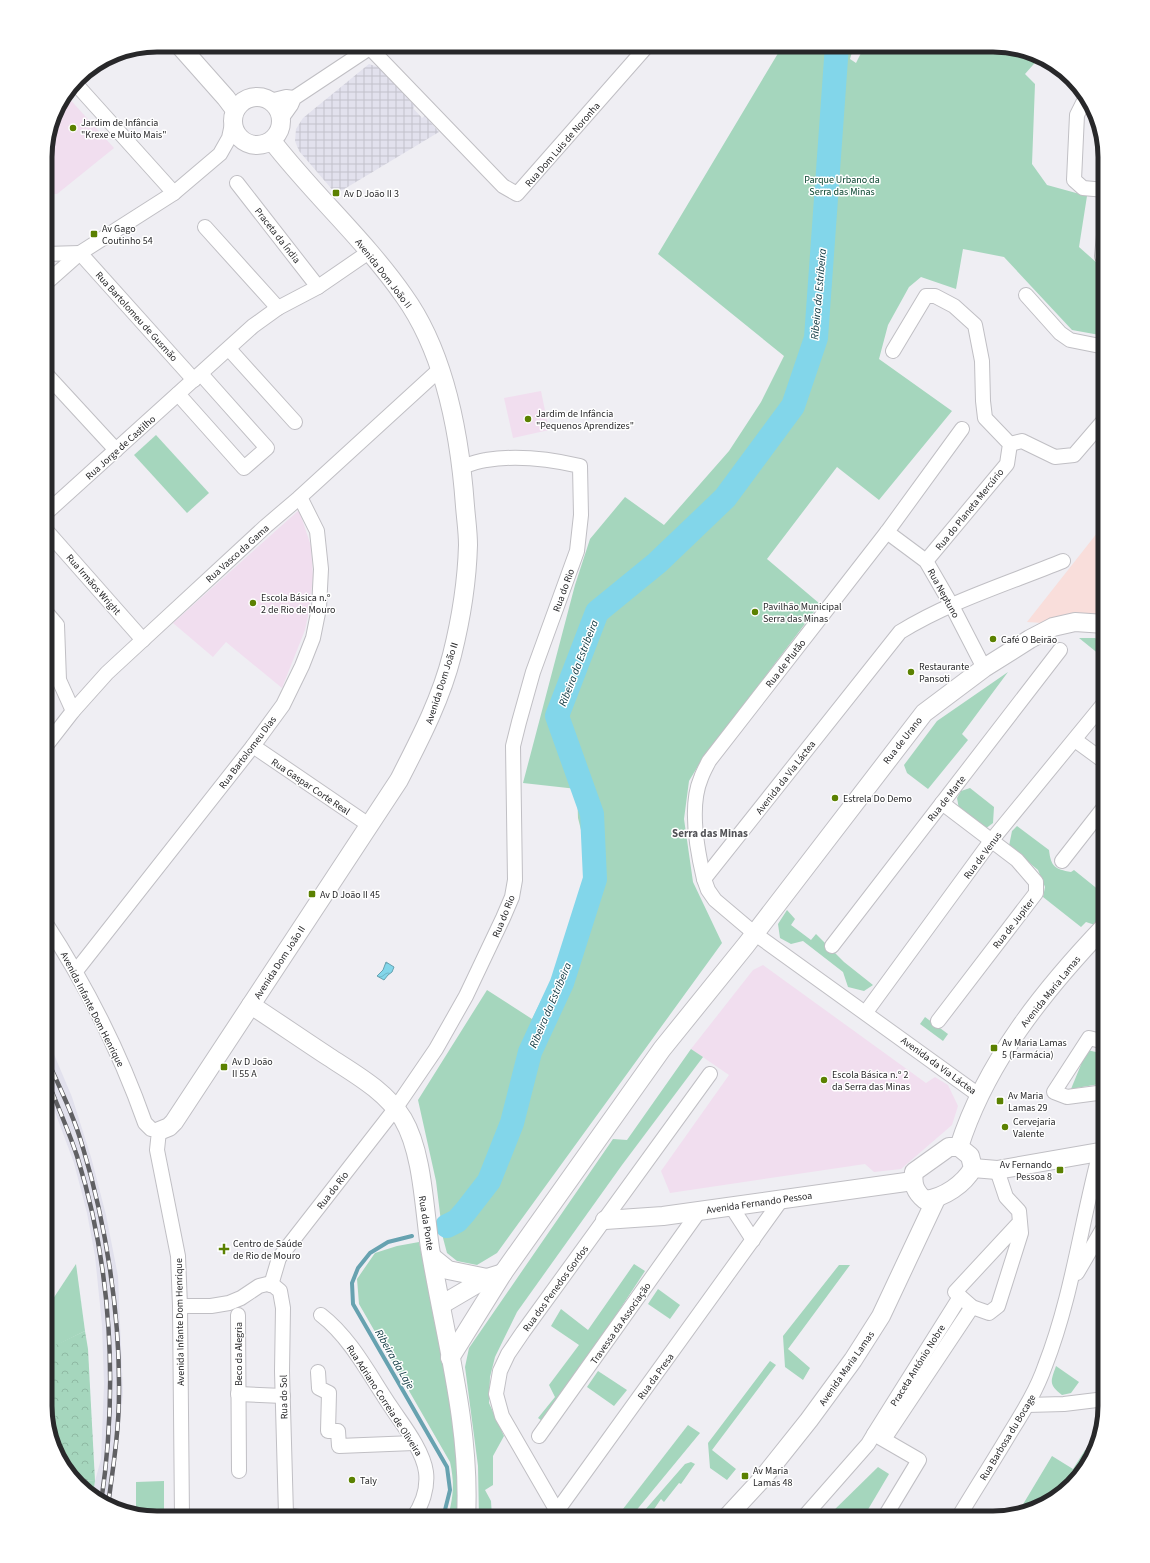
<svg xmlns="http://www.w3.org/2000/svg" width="1150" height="1563" viewBox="0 0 1150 1563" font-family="'Source Sans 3',sans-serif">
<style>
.commercial{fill:#f9dedb}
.industrial{fill:url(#industrial-grid)}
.education{fill:#f1deef}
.built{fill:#e2e1ed}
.green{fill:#a5d6bd}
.forest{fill:url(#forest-crowns)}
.water{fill:url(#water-waves);stroke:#67a2b0}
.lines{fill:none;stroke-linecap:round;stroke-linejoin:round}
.stream{stroke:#67a2b0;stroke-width:4}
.river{stroke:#82d6ea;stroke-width:24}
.minor-casing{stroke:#c0bfc4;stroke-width:16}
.tertiary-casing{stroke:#c0bfc4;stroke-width:20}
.minor{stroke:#fff;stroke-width:14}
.tertiary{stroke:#fff;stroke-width:18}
.rail-casing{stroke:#606063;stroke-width:4.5}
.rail{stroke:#fff;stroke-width:3;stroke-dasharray:9;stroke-linecap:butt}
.poi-dot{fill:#5b8101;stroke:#fff;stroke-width:1.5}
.labels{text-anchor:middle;stroke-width:3;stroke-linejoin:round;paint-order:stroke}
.poi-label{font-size:10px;fill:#28282a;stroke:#fff;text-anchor:start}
.street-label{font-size:10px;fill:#28282a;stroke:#fff}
.park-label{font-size:10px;fill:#05422c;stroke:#fff}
.water-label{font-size:11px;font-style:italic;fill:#0a343d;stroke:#fff}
.neighbourhood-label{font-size:11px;font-weight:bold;fill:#535357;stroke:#fff}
.rim{fill:none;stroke:#28282a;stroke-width:5}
</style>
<defs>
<pattern id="industrial-grid" width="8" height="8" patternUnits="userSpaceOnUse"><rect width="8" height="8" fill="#e2e1ed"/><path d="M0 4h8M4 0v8" fill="none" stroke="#c2c1cb"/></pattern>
<pattern id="forest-crowns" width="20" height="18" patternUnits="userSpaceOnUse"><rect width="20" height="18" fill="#a5d6bd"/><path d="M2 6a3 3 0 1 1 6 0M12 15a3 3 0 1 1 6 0" fill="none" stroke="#8eb8a3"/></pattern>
<pattern id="water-waves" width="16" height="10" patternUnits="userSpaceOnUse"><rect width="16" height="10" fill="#82d6ea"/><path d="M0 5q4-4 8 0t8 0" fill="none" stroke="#70b8c9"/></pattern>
</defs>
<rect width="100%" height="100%" fill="#efeef3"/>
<polygon class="commercial" points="1105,523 1105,615 1066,614 1043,623 1027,622"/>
<polygon class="industrial" points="369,64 378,67 415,106 413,108 422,118 425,116 439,132 336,194 299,151 295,141 296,129 303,118"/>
<g class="education">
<polygon points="66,95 114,148 57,194 45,194 45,149 56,107"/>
<polygon points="541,391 549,430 513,438 504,398"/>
<polygon points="299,510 311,546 313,577 309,611 305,630 282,688 226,642 213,657 173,623"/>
<polygon points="763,965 926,1083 935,1077 948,1085 958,1106 952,1125 901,1169 874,1172 865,1164 670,1193 661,1171 729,1075 691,1049 753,970"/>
</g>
<polygon class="built" points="45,1033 72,1097 91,1157 106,1215 118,1276 123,1393 111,1506 101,1503 93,1495 95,1481 101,1459 104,1384 102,1325 95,1256 87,1213 74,1163 45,1085"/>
<g class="green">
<polygon points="783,45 854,45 850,59 856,63 865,45 1000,45 1040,57 1025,74 1035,84 1032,164 1047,185 1087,196 1079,247 1105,270 1105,336 1072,330 1004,257 963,249 956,289 921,277 909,287 888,325 879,359 952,411 879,500 837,467 767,559 820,604 701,761 689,781 684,819 693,882 722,943 497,1253 477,1265 457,1261 447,1253 443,1238 436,1181 418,1100 487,990 532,1019 569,945 591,870 578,818 577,789 523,783 575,585 590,539 625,497 664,525 729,451 761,402 784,356 658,254"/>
<polygon points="156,435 209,493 187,513 134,455"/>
<polygon points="45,632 50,638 49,655 45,651"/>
<polygon points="1079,638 1095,638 1105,644 1105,659"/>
<polygon points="1008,672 962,734 968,740 928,789 907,773 904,765 937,721"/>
<polygon points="970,788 994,807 993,823 985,829 959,809 957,798 961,791"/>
<path d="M1017,826L1049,850C1051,867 1055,869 1071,872L1074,870L1105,895L1099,902L1105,907V913L1095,925L1086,922L1081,927L1043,897L1045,887L1038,870L1009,846L1012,831Z"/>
<polygon points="787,910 795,919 791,925 811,940 816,934 844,962 873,985 864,991 848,987 843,972 803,941 791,944 780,938 778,924"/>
<polygon points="925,1017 948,1034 943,1041 920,1024"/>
<polygon points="691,1049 703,1057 622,1165 517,1312 495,1357 490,1377 489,1403 504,1436 493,1456 493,1485 485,1490 491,1501 492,1518 479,1518 478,1466 465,1367 469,1348 613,1139 627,1140"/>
<polygon points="1087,1050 1105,1054 1105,1083 1071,1089"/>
<path d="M419,1242L444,1364L461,1466L458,1518H448C453,1496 455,1485 450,1462L359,1304L357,1279L375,1253L397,1246Z"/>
<polygon points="76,1264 85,1331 45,1351 45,1311"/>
<polygon points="634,1264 645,1271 545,1423 538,1418 555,1397 549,1385 579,1345 551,1326 561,1309 588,1330"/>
<polygon points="839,1265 850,1265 788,1349 810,1368 803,1380 785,1367 783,1336"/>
<polygon points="658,1289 680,1305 670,1319 648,1304"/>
<polygon points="770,1361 776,1365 712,1450 736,1469 727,1480 710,1468 708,1443"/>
<path d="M1056,1366L1079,1382L1071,1393L1062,1395C1048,1384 1051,1381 1056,1366Z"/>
<polygon points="598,1371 627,1390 614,1406 587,1387"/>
<polygon points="688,1425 700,1433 630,1518 616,1518"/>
<polygon points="1085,1450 1092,1454 1090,1462 1049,1503 1019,1511 1052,1456 1073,1469"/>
<polygon points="691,1462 695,1464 681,1484 679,1483 664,1502 661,1499 648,1518 638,1518 685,1464"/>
<polygon points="878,1467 889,1474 863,1518 826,1518"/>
<polygon points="78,1480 95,1481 93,1495"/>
<polygon points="164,1481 164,1518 150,1518 136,1514 136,1482"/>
</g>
<polygon class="forest" points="85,1331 88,1349 95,1481 78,1480 60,1462 45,1406 45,1350"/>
<polygon class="water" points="386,962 394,967 392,972 388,975 384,980 377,976 383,970"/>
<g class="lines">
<polyline class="stream" points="412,1236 388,1242 370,1253 358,1268 352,1283 353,1304 447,1467 450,1490 443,1518"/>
<polyline class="river" points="447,1226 457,1221 465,1212 489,1181 512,1123 530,1052 562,983 595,879 592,814 557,716 597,612 657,563 725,498 793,406 816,338 837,45"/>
<g class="minor-casing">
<g id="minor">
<polyline points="370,48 503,186 517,194 648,45"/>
<polyline points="75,83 174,193"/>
<polyline points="1087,98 1083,103 1077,115 1074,180 1083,188 1105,190"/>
<polyline points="270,101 286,97 294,98"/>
<polyline points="281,119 291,105 294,98 374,45"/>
<polyline points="237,183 318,287"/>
<polyline points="205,227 278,308"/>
<polyline points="80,253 194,380"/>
<polyline points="45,254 80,253"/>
<polyline points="1105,258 1102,256 1105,225"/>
<polyline points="45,284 80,253 174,193 220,154 229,138 232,124"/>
<polyline points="1026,295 1060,333 1070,340 1105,347"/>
<polyline points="229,349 295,422"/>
<polyline points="893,351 926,296 935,296 954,306 975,325 982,361 983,401 985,418 1010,444 1007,464 926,561"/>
<polyline points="45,373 116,450"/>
<polyline points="178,394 244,468 267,448 201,374"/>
<polyline points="1010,444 1022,441 1055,457 1074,455 1105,419"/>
<polyline points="45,514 253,326 278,308 318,287 369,252"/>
<polyline points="45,529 143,640"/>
<polyline points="887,532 926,561 952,606 984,668"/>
<polyline points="45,611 57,625 59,680 73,711"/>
<polyline points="1075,740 1105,762"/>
<polyline points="253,746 369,825"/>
<polyline points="45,747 73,711 107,673 266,526 300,497 439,370"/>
<polyline points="1062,861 1105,806"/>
<path d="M704,879C697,850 689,806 701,778C703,772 706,767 709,761L887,532L962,429"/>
<path d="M45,922C86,985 120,1052 145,1123L151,1129L159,1131L157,1150L178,1256L180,1306L182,1518"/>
<polyline points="832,946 1060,650"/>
<polyline points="76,971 253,746 283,705 302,666 313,638 319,608 321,569 317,531 300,497"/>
<polyline points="866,1012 991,841 1105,702"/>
<polyline points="938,1021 1036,893 1036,882 1017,860 942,803"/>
<polyline points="1105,1092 1067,1097 1054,1092 1089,1038 1105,1042"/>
<path d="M980,1096L754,933L715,900L708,890L704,879L900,632C948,602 1009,583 1063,561"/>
<polyline points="997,1170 1006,1197 1019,1211 1020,1222 955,1292 972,1307 989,1313 998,1306 1021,1233 1020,1222"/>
<polyline points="731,1206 753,1240"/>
<polyline points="1077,1273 1105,1225"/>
<path d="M271,1285L279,1258L395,1109L436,1049L466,996L503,918L512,897L515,880L513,746L519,722L533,672L577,551L581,515L580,466C550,459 517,455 486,460C478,461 470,464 462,467"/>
<polyline points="180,1306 211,1306 229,1303 241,1298 259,1286 267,1284 274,1286 280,1291 283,1308 282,1371 286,1515"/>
<polyline points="238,1315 239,1471"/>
<path d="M321,1315C351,1338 370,1376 391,1407C403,1425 423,1450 426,1472C428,1488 422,1505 413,1518"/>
<polyline points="318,1372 319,1388 329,1393 328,1431 338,1431 339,1446 414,1443"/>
<polyline points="238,1394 283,1396"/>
<polyline points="1027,1405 1064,1404 1105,1399"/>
<polyline points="539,1436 700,1210"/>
<polyline points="884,1439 972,1307"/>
<polyline points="557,1511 782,1199"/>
<polyline points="271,1518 286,1515 305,1518"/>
<polyline points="561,1518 502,1416 496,1394 500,1371 508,1354 523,1332 710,1074"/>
<polyline points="803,1518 868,1444 874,1434"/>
<polyline points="884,1518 919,1460 874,1434 960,1297"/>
<path d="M958,1518C974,1491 991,1465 1007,1438C1021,1415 1036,1392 1045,1366C1072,1297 1081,1223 1100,1152"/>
</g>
</g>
<g class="tertiary-casing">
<g id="tertiary">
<polyline points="179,45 226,98 235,110"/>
<circle cx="257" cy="121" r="24"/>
<path d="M251,1005C277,1022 303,1040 329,1057C355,1074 386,1091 403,1119C423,1153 424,1209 430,1248C445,1338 471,1427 466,1518"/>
<path d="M159,1131L169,1127L174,1122L399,780C420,739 441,699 452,655C461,619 467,582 468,545C468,532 466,519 465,506C460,437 445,353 404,296C365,240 313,194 272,141"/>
<path d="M949,1147H959L970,1156L973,1168C964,1184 944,1198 925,1200C915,1192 912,1184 914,1172Z"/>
<path d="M959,1147C986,1062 1044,990 1105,926"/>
<polyline points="973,1168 997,1170 1105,1151"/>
<polyline points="605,1220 663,1216 913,1181"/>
<polyline points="432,1257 448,1270 487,1278"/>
<polyline points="441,1305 487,1278 503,1273"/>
<polyline points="450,1358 503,1273 662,1049 746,945 924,713 984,668 1030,639 1053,627 1075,622 1105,624"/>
<polyline points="726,1518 762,1479 809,1420 853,1360 881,1316 936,1199"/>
</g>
</g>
<use href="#minor" class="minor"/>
<use href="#tertiary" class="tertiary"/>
<g class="rail-casing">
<g id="rail">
<path d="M45,1055C59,1086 74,1116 83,1148C106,1224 120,1314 119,1393C119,1431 113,1468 108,1505"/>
<path d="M45,1075C56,1102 68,1129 77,1156C112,1267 118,1389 101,1503"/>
</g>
</g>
<use href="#rail" class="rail"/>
</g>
<g class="poi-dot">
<circle cx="73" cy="128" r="4"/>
<rect x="332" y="189" width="8" height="8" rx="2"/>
<rect x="90" y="230" width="8" height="8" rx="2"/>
<circle cx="528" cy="419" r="4"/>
<circle cx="253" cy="603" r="4"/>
<circle cx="755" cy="612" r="4"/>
<circle cx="993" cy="639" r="4"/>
<circle cx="911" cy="672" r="4"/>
<circle cx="835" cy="798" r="4"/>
<rect x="308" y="890" width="8" height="8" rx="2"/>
<rect x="990" y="1044" width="8" height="8" rx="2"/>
<rect x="220" y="1063" width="8" height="8" rx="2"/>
<circle cx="824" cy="1080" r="4"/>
<rect x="996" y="1097" width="8" height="8" rx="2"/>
<circle cx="1005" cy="1127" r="4"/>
<rect x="1056" y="1166" width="8" height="8" rx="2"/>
<path d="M222 1243h4v4h4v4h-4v4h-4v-4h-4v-4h4z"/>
<rect x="741" y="1472" width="8" height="8" rx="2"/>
<circle cx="352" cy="1480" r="4"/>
</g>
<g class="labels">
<g class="poi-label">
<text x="81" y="126">Jardim de Infância<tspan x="81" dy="12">"Krexe e Muito Mais"</tspan></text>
<text x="344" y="197">Av D João II 3</text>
<text x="102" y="232">Av Gago<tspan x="102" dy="12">Coutinho 54</tspan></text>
<text x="536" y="417">Jardim de Infância<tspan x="536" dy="12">"Pequenos Aprendizes"</tspan></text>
<text x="261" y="601">Escola Básica n.º<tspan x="261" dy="12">2 de Rio de Mouro</tspan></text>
<text x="763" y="610">Pavilhão Municipal<tspan x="763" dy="12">Serra das Minas</tspan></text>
<text x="1001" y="643">Café O Beirão</text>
<text x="919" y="670">Restaurante<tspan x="919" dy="12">Pansoti</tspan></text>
<text x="843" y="802">Estrela Do Demo</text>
<text x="320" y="898">Av D João II 45</text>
<text x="1002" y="1046">Av Maria Lamas<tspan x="1002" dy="12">5 (Farmácia)</tspan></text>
<text x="232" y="1065">Av D João<tspan x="232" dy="12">II 55 A</tspan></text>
<text x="832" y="1078">Escola Básica n.º 2<tspan x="832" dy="12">da Serra das Minas</tspan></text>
<text x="1008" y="1099">Av Maria<tspan x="1008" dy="12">Lamas 29</tspan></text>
<text x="1013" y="1125">Cervejaria<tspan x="1013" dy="12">Valente</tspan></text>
<text x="1052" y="1168" text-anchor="end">Av Fernando<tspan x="1052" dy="12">Pessoa 8</tspan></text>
<text x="233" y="1247">Centro de Saúde<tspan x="233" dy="12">de Rio de Mouro</tspan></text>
<text x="753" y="1474">Av Maria<tspan x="753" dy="12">Lamas 48</tspan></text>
<text x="360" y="1484">Taly</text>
</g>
<g class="street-label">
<text transform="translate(562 144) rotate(-49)" y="4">Rua Dom Luis de Noronha</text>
<text transform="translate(278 235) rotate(52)" y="4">Praceta da Índia</text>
<text transform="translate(384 273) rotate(52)" y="4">Avenida Dom João II</text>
<text transform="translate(137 316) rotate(48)" y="4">Rua Bartolomeu de Gusmão</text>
<text transform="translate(120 447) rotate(-42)" y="4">Rua Jorge de Castilho</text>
<text transform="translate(969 509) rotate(-51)" y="4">Rua do Planeta Mercúrio</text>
<text transform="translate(237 553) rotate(-42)" y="4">Rua Vasco da Gama</text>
<text transform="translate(94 584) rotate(49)" y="4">Rua Irmãos Wright</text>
<text transform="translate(563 590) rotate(-70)" y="4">Rua do Rio</text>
<text transform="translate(944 593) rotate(61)" y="4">Rua Neptuno</text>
<text transform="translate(785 663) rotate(-52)" y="4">Rua de Plutão</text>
<text transform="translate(441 683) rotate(-72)" y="4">Avenida Dom João II</text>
<text transform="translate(902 740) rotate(-52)" y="4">Rua de Urano</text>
<text transform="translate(247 752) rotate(-53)" y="4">Rua Bartolomeu Dias</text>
<text transform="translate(785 777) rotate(-52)" y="4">Avenida da Via Láctea</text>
<text transform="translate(311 786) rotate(34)" y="4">Rua Gaspar Corte Real</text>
<text transform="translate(946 798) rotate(-52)" y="4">Rua de Marte</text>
<text transform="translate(982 855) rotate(-53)" y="4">Rua de Venus</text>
<text transform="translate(503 916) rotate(-68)" y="4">Rua do Rio</text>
<text transform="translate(1013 923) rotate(-52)" y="4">Rua de Jupiter</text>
<text transform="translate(279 962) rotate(-57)" y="4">Avenida Dom João II</text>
<text transform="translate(1050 991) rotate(-51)" y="4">Avenida Maria Lamas</text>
<text transform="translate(93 1009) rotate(63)" y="4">Avenida Infante Dom Henrique</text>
<text transform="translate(939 1065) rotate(36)" y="4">Avenida da Via Láctea</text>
<text transform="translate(332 1190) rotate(-52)" y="4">Rua do Rio</text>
<text transform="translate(759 1202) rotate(-8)" y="4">Avenida Fernando Pessoa</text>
<text transform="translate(427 1223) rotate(81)" y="4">Rua da Ponte</text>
<text transform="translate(555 1288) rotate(-54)" y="4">Rua dos Penedos Gordos</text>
<text transform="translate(179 1322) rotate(-91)" y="4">Avenida Infante Dom Henrique</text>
<text transform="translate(620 1323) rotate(-55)" y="4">Travessa da Associação</text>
<text transform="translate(238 1354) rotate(-90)" y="4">Beco da Alegria</text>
<text transform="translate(917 1365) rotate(-58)" y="4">Praceta António Nobre</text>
<text transform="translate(846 1368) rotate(-55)" y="4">Avenida Maria Lamas</text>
<text transform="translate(655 1376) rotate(-54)" y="4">Rua da Presa</text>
<text transform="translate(283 1397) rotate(-91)" y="4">Rua do Sol</text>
<text transform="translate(385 1400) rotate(57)" y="4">Rua Adriano Correia de Oliveira</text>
<text transform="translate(1007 1437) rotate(-59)" y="4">Rua Barbosa du Bocage</text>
</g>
<g class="park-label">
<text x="842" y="183">Parque Urbano da<tspan x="842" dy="12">Serra das Minas</tspan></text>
</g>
<g class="water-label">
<text transform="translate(818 294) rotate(-85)" y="4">Ribeira da Estribeira</text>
<text transform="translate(578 663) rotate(-69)" y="4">Ribeira da Estribeira</text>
<text transform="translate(550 1005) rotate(-67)" y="4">Ribeira da Estribeira</text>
<text transform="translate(395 1359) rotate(60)" y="4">Ribeira da Laje</text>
</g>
<g class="neighbourhood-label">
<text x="710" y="837">Serra das Minas</text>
</g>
</g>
<path d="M0 0H1150V1563H0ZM157 52H993A105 105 0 0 1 1098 157V1406A105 105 0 0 1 993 1511H157A105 105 0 0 1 52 1406V157A105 105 0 0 1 157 52Z" fill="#fff" fill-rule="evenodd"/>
<path class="rim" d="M157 52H993A105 105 0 0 1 1098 157V1406A105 105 0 0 1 993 1511H157A105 105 0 0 1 52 1406V157A105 105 0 0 1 157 52Z"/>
</svg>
